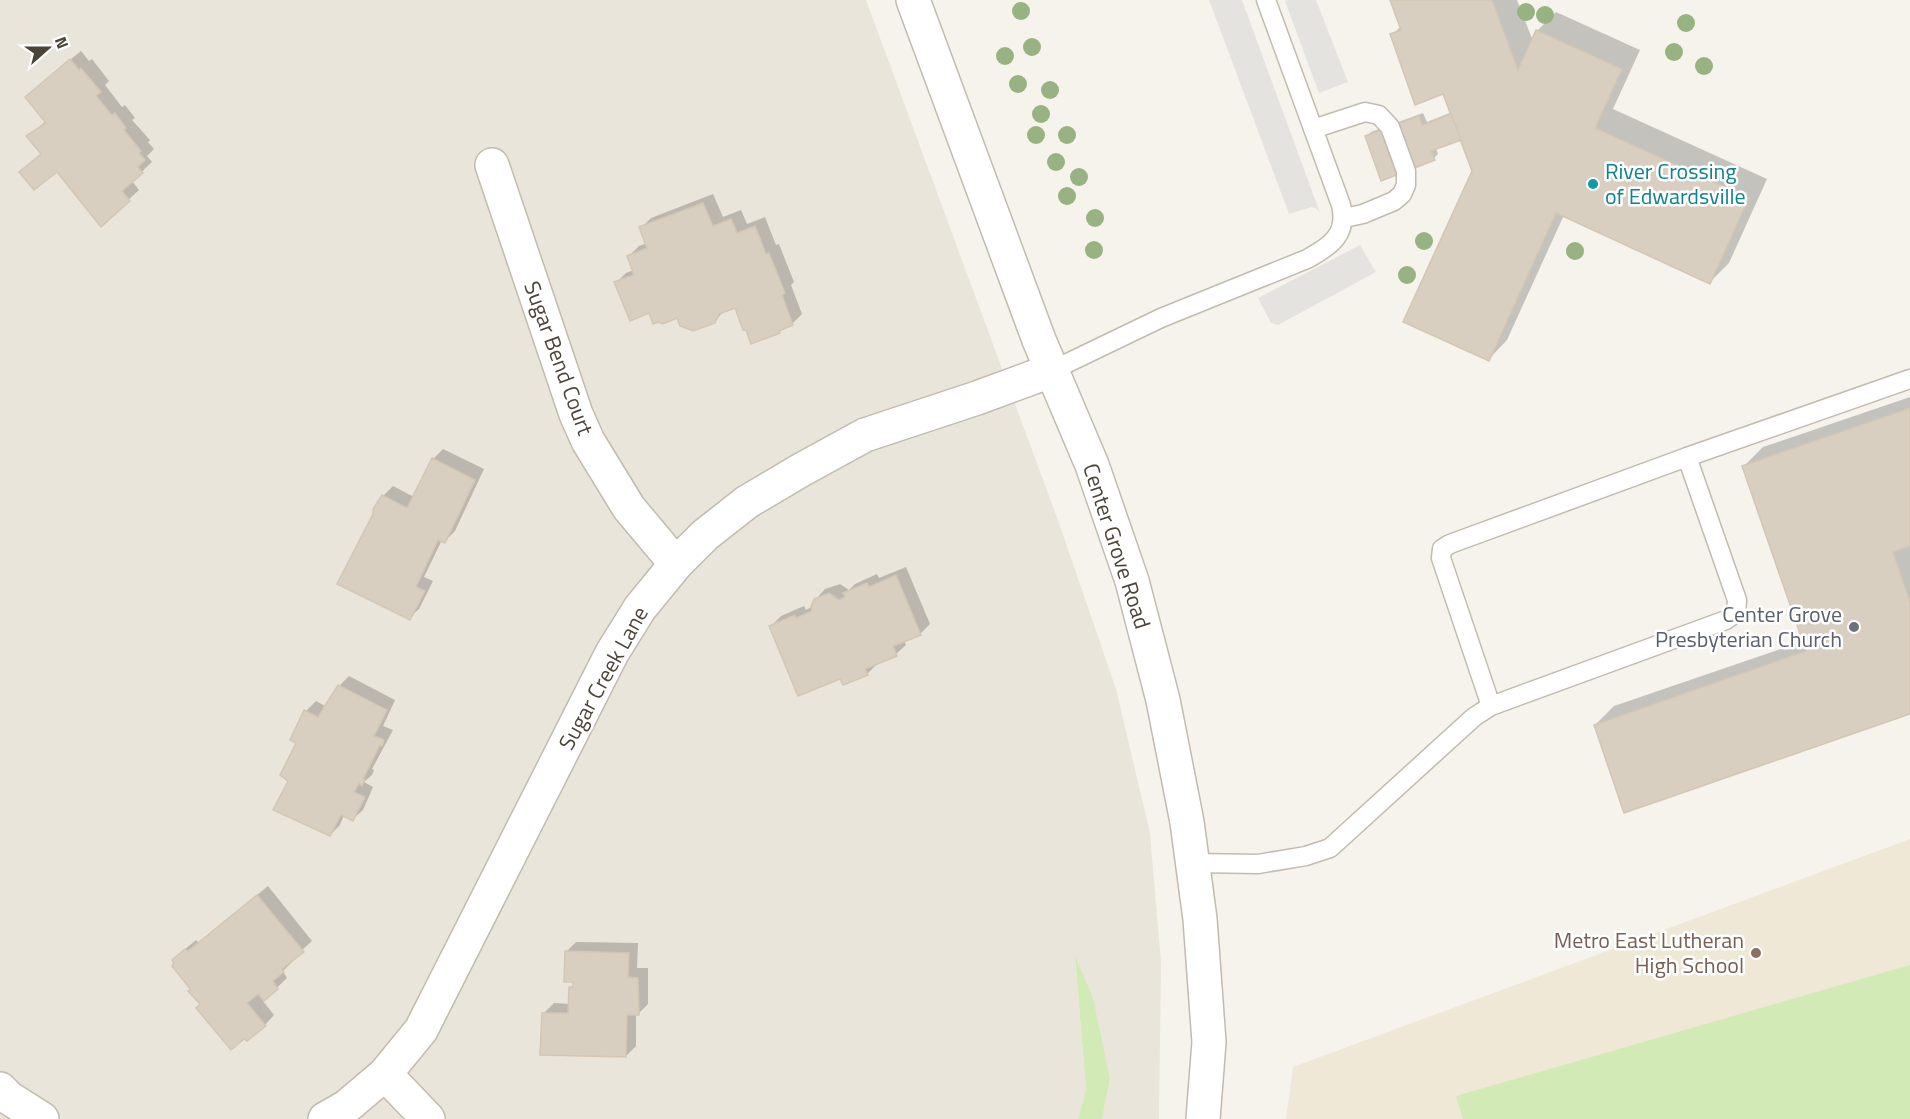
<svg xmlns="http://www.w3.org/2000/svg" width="1910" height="1119" viewBox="0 0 1910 1119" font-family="'Titillium Web',sans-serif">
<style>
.residential{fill:#eae5da}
.education{fill:#efe8d6}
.green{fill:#d2eab5}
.parking{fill:#e5e3e0}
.shadow{fill:#0003}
.building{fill:#d8cfc1;stroke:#d3c7b4;stroke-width:1.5}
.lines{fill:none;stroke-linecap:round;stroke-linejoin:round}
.service-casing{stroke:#c2bbae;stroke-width:21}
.minor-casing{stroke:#c2bbae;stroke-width:36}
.tertiary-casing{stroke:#c2bbae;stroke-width:36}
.service{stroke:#fff;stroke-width:18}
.minor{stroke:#fff;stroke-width:33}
.tertiary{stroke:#fff;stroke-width:33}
.tree{fill:#97b381}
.culture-dot{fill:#0f9aa8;stroke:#fff;stroke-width:2}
.worship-dot{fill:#6b7280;stroke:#fff;stroke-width:2}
.education-dot{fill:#8d6e63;stroke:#fff;stroke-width:2}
.labels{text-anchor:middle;stroke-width:5;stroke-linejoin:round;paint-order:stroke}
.culture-label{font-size:22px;fill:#0d838f;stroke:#fff;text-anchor:start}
.street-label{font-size:22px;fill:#4b4439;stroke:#fff}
.worship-label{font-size:22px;fill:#5b616d;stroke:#fff;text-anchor:end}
.education-label{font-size:22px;fill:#785e54;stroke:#fff;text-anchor:end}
</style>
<rect width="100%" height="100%" fill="#f6f3ec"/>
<polygon class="residential" points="0,0 866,0 1059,523 1116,689 1150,833 1161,963 1159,1119 1102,1119 1110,1079 1075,958 1086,1090 1078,1119 0,1119"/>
<polygon class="education" points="1910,839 1910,1119 1286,1119 1293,1067"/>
<g class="green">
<polygon points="1075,956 1093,998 1110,1079 1102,1119 1078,1119 1086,1090"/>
<polygon points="1910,965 1910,1119 1463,1119 1456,1096"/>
</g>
<g class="parking">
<polygon points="1209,0 1242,0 1320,213 1317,209 1312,207 1289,214"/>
<polygon points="1288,0 1316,0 1348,82 1319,93 1285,1"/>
<polygon points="1360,245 1376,272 1278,325 1271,323 1258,298"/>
</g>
<g class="shadow">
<polygon points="1391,0 1517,0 1533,41 1537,31 1556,12 1640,50 1613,109 1767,179 1729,263 1710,282 1564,215 1507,340 1489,359 1474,171 1461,138 1436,148 1438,154 1434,158 1366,137 1371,132 1423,113 1427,122 1452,112 1444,92 1392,35 1401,26"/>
<polygon points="81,51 89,61 92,59 109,81 105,85 122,107 125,105 135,118 132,120 150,140 148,142 154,149 147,156 152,162 132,181 139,190 101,225 57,169 21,172 42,153 28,136 46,121 36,88"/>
<polygon points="713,194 723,217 741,210 747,224 765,217 776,245 779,244 794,282 791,285 802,314 792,324 784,327 779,332 736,306 724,311 714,322 678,316 658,321 650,311 616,283 626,273 634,270 629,256 639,246 647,243 641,228 651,218"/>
<polygon points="1910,397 1910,713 1595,725 1614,706 1804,641 1744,466 1763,447"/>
<polygon points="443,449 484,469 455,531 445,541 442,540 424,577 433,581 419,609 409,618 383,496 393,486 414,497 433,459"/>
<polygon points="906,567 930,624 920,634 904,640 906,645 896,654 877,664 867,674 841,677 771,626 781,616 804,606 806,610 813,606 815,600 825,589 840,584 849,590 855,584 877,574 879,578"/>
<polygon points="349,676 395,700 383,726 393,730 372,769 374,770 372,775 364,782 373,787 363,810 353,819 344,815 340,825 330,835 289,780 306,711 316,701 327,707 339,686"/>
<polygon points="268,886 312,941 292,959 293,961 283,971 287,978 263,1001 274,1015 265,1025 202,1004 192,989 184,950 196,940 199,943"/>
<polygon points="576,942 638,943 637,968 648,968 648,1004 638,1014 636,1014 636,1046 626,1056 544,1013 554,1003 570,1004 571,988 574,984 566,952"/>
</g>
<g class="building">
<polygon points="1390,0 1492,0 1518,70 1536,30 1622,69 1595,128 1749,198 1710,284 1556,213 1489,361 1403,322 1472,171 1443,94 1415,105 1390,34 1401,30"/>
<polygon points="70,59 79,70 81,68 101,92 96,96 112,115 115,113 126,128 124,130 141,151 139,153 145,160 138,167 143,173 122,191 130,201 101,227 57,172 34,190 19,172 41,154 26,136 46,123 25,97"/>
<polygon points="1451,114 1461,140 1431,151 1435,160 1381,181 1365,136 1419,116 1422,125"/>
<polygon points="703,203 713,226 731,219 737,233 755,226 766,254 769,253 785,293 782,295 793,325 779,331 780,333 751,344 746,330 743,330 735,308 719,314 715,323 693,331 680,326 677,318 663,324 658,322 653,324 649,313 630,321 614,282 634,275 627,256 647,248 639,227"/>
<polygon points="1910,408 1910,546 1893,552 1910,602 1910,714 1624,813 1594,725 1806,651 1742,466"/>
<polygon points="432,458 475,480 445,543 438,540 416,587 425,591 410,620 337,584 373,514 373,509 382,495 407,508"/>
<polygon points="896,575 921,635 893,646 897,656 865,669 868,675 843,685 840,679 798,696 769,626 795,615 796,618 812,611 811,607 814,599 829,593 839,600 845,597 843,593 867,583 869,587"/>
<polygon points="338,685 387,710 374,736 384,740 382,746 380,745 363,779 365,780 362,786 359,783 354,792 365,797 353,821 341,815 330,836 273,810 288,781 280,775 296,743 290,740 304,710 318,717"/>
<polygon points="257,895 304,952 282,969 284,972 273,981 278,989 264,1001 258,994 247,1003 266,1026 247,1041 244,1039 231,1050 196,1008 200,1004 188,991 191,990 172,966 174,963 172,960 185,949 188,951"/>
<polygon points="565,951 629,953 628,977 638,978 639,1015 627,1015 626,1057 540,1055 542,1013 568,1013 569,987 573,987 573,982 564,982"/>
</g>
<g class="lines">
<g class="service-casing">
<g id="service">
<polyline points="1313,129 1365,112 1379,115 1390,127 1406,171 1406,185 1402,194 1394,201 1363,214 1344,218"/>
<path d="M1053,370L1161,318L1307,259C1331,246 1348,234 1341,205L1266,0"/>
<polyline points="1687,457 1910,379"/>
<polyline points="1193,863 1258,864 1306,856 1330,848 1474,717 1491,706 1726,620 1736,613 1737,600 1687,457 1450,544 1442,549 1441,558 1491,706"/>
</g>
</g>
<g class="minor-casing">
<g id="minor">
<polyline points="492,165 576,414 588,441 629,508 676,564"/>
<polyline points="385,1074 428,1119"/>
<polyline points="0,1089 9,1098 42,1119"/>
<polyline points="325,1119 346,1107 385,1074 421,1030 612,653 640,608 676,564 705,535 747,502 801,470 865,435 977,398 1053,370"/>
</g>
</g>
<g class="tertiary-casing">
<polyline id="tertiary" points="913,0 1039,340 1092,465 1132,581 1163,700 1187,822 1200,919 1209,1042 1203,1119"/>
</g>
<use href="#service" class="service"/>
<use href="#minor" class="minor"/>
<use href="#tertiary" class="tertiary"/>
</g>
<g class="tree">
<circle cx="1021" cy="11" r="9"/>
<circle cx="1526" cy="12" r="9"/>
<circle cx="1545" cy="15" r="9"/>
<circle cx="1686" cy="23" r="9"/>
<circle cx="1032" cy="47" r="9"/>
<circle cx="1674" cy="52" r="9"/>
<circle cx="1005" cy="56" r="9"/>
<circle cx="1704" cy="66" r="9"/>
<circle cx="1018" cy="84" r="9"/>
<circle cx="1050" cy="90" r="9"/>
<circle cx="1041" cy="114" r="9"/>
<circle cx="1036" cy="135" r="9"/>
<circle cx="1067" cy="135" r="9"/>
<circle cx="1056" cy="162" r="9"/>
<circle cx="1079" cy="177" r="9"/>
<circle cx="1067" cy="196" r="9"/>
<circle cx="1095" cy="218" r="9"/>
<circle cx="1424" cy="241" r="9"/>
<circle cx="1094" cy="250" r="9"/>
<circle cx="1575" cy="251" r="9"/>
<circle cx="1407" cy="275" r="9"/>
</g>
<circle class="culture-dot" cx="1593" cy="184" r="6"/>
<circle class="worship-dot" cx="1854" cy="627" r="6"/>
<circle class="education-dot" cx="1756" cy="953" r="6"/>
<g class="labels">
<g class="culture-label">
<text x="1605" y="179">River Crossing<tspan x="1605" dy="25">of Edwardsville</tspan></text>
</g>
<g class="street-label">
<text transform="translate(559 358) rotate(70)" y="8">Sugar Bend Court</text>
<text transform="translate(1117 546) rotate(72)" y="8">Center Grove Road</text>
<text transform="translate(603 678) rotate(-61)" y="8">Sugar Creek Lane</text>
</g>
<g class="worship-label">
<text x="1842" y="622">Center Grove<tspan x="1842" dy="25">Presbyterian Church</tspan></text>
</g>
<g class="education-label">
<text x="1744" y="948">Metro East Lutheran<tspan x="1744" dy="25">High School</tspan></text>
</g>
</g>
<g transform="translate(48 48) rotate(69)" stroke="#ffffff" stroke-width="4.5" paint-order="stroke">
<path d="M0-4.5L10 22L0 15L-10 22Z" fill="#4b4439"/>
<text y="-9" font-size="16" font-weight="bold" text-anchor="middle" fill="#4b4439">N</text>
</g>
</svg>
